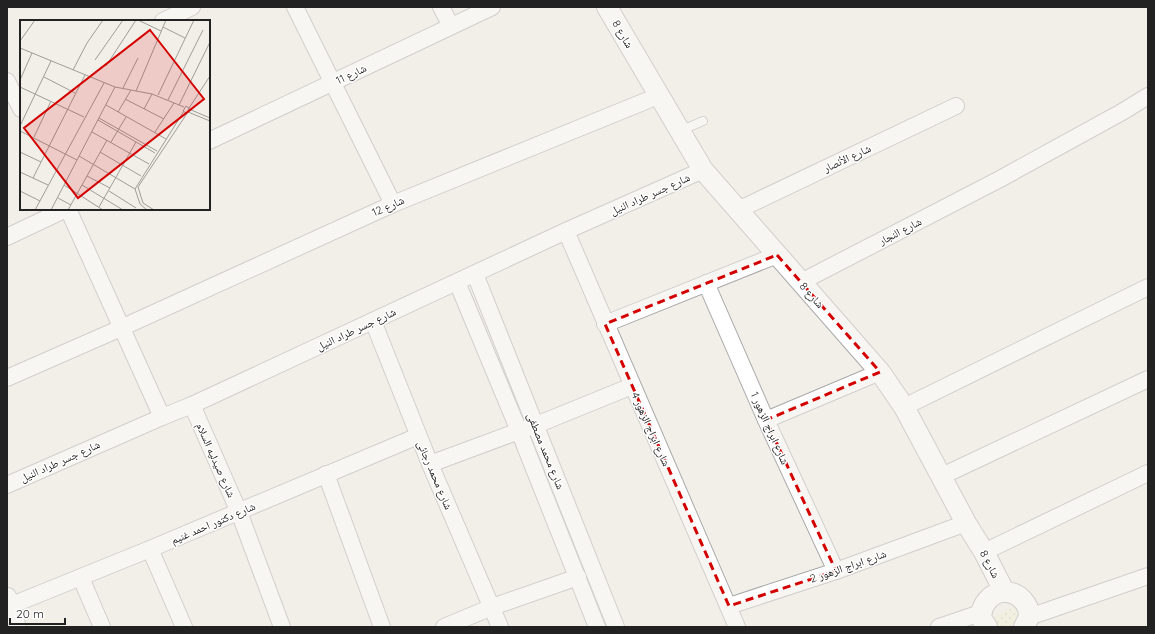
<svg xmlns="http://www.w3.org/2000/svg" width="1155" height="634" viewBox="0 0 1155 634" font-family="Quicksand,'Noto Naskh Arabic',sans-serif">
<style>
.farmland{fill:url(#farmland-dots)}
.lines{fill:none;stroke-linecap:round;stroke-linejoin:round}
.service-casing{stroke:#a9a9a9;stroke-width:10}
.minor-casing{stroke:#a9a9a9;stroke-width:18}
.tertiary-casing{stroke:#a9a9a9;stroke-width:22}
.service{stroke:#fff;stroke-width:8}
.minor{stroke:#fff;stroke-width:16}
.tertiary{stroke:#fff;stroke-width:20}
.marked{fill:none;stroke:#d40000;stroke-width:3;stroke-dasharray:8 5;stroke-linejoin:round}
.labels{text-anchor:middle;stroke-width:3;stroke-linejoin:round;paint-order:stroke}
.street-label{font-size:11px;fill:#222;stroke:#fff}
.inset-road{fill:none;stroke:#9f9d99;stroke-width:1}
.view{fill:#d40000;fill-opacity:0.15;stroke:#d40000;stroke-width:2}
.inset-edge{fill:none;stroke:#222;stroke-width:2}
</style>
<defs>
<pattern id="farmland-dots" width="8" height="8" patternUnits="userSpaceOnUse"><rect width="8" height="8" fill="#eef0d5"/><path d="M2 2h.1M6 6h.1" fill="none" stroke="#ccceb7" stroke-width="1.8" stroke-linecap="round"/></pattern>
</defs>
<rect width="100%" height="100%" fill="#f2efe9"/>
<polygon class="farmland" points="1027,601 1039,627 972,627"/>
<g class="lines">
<g class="service-casing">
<polyline id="service" points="680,131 703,121"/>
</g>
<g class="minor-casing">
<g id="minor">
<polyline points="295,7 393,204"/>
<polyline points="441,7 451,26"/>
<polyline points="163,21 192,7"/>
<polyline points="7,81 21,109"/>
<polyline points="209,141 492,7"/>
<polyline points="68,209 162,417"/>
<polyline points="738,210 956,106"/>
<polyline points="566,231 737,627"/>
<polyline points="7,237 66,209"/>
<polyline points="475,274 616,627"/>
<polyline points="457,282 519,431 597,627"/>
<polyline points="801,282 1000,179 1122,112 1148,96"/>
<polyline points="706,283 766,420 836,571"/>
<polyline points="373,321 430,464 500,627"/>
<polyline points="605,324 777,255"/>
<polyline points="7,378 121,328 393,204 658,96"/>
<polyline points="192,405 239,512 282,627"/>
<polyline points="904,407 1148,287"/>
<polyline points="766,420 880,372"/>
<polyline points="430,464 519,431 536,425 632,386"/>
<polyline points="326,474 382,627"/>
<polyline points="942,476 1148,379"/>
<polyline points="7,485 162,417 192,405 566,231 703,170"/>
<polyline points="150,549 184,627"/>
<polyline points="984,552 1148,473"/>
<polyline points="81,578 102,627"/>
<polyline points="8,596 18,627"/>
<polyline points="729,606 836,571 966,523"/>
<polyline points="7,607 150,549 418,436"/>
<polyline points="1029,617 1148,576"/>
<polyline points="444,627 492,607 578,577"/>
<polyline points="939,627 983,612"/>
</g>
</g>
<g class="tertiary-casing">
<g id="tertiary">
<polyline points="607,7 703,170 880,372 904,407 966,523 984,552 1004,591"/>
<path d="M987,627C986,625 983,622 982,619C979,606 992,591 1005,592C1018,592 1032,605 1028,619C1027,621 1025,624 1024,627"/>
</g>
</g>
<use href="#service" class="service"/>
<use href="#minor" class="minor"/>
<use href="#tertiary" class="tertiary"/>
</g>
<path d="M0 0H1155V634H0ZM777,255L880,372L766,420L836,571L729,606L605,324Z" fill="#f2efe9" fill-opacity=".55" fill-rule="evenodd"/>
<path class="marked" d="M777,255L880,372L766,420L836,571L729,606L605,324Z"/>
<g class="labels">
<g class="street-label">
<text transform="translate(623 34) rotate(60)" y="4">شارع 8</text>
<text transform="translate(351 74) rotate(-26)" y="4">شارع 11</text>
<text transform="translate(847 158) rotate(-25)" y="4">شارع الأنصار</text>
<text transform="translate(650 194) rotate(-24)" y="4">شارع جسر طراد النيل</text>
<text transform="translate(388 206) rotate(-24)" y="4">شارع 12</text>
<text transform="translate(900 231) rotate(-27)" y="4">شارع النجار</text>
<text transform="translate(812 295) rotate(48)" y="4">شارع 8</text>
<text transform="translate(356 329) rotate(-25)" y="4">شارع جسر طراد النيل</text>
<text transform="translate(770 428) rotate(66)" y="4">شارع ابراج الزهور 1</text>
<text transform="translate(651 429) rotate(66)" y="4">شارع ابراج الزهور 4</text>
<text transform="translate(546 451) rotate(68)" y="4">شارع محمد مصطفى</text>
<text transform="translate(216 460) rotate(66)" y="4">شارع صيدليه السلام</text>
<text transform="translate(60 461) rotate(-24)" y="4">شارع جسر طراد النيل</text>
<text transform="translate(435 475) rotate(67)" y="4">شارع محمد رجائى</text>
<text transform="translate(213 523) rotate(-23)" y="4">شارع دكتور احمد غنيم</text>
<text transform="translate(990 564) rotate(62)" y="4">شارع 8</text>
<text transform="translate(848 566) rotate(-19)" y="4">شارع ابراج الزهور 2</text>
</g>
</g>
<g transform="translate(20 20)">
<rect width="190" height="190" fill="#f2efe9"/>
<path class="inset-road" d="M118,0L141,11M143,7L165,18M0,21L15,0M0,28L95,67L132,74L164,87M75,40L103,0M86,46L116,0M53,50L67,23L83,0M24,57L55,73M0,60L12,33M0,67L64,97M103,68L118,38M116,71L146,0M138,75L174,0M105,79L144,99M148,80L183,10M86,85L146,119M159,85L190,22M169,88L190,56M124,89L132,74M169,89L190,98M98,92L111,70M168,92L190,101M79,98L137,131M78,100L135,133M0,106L31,41M0,111L57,140M72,112L129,144M135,112L154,83M14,117L31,81M91,122L106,97M0,132L21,142M80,132L121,156M59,136L115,169M0,152L28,165M67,156L90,168M13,158L65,55M44,165L83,190M62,165L103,190M0,171L20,181M89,171L116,188M38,178L51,185M79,187L116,122M15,190L84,63M31,190L95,67M48,190L87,120M127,190L120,184L115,169L164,91M134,190L123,183L118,167L168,92L169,88L166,86L163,91L166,93"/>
<path class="view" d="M130,10L184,79L58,178L4,108Z"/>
<rect width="190" height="190" class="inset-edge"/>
</g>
<rect width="1155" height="634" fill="none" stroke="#222222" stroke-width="16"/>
<path d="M10 618v6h55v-6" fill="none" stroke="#222222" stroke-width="2"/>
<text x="16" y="618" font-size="12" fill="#222222" stroke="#ffffff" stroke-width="3" paint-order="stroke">20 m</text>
</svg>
